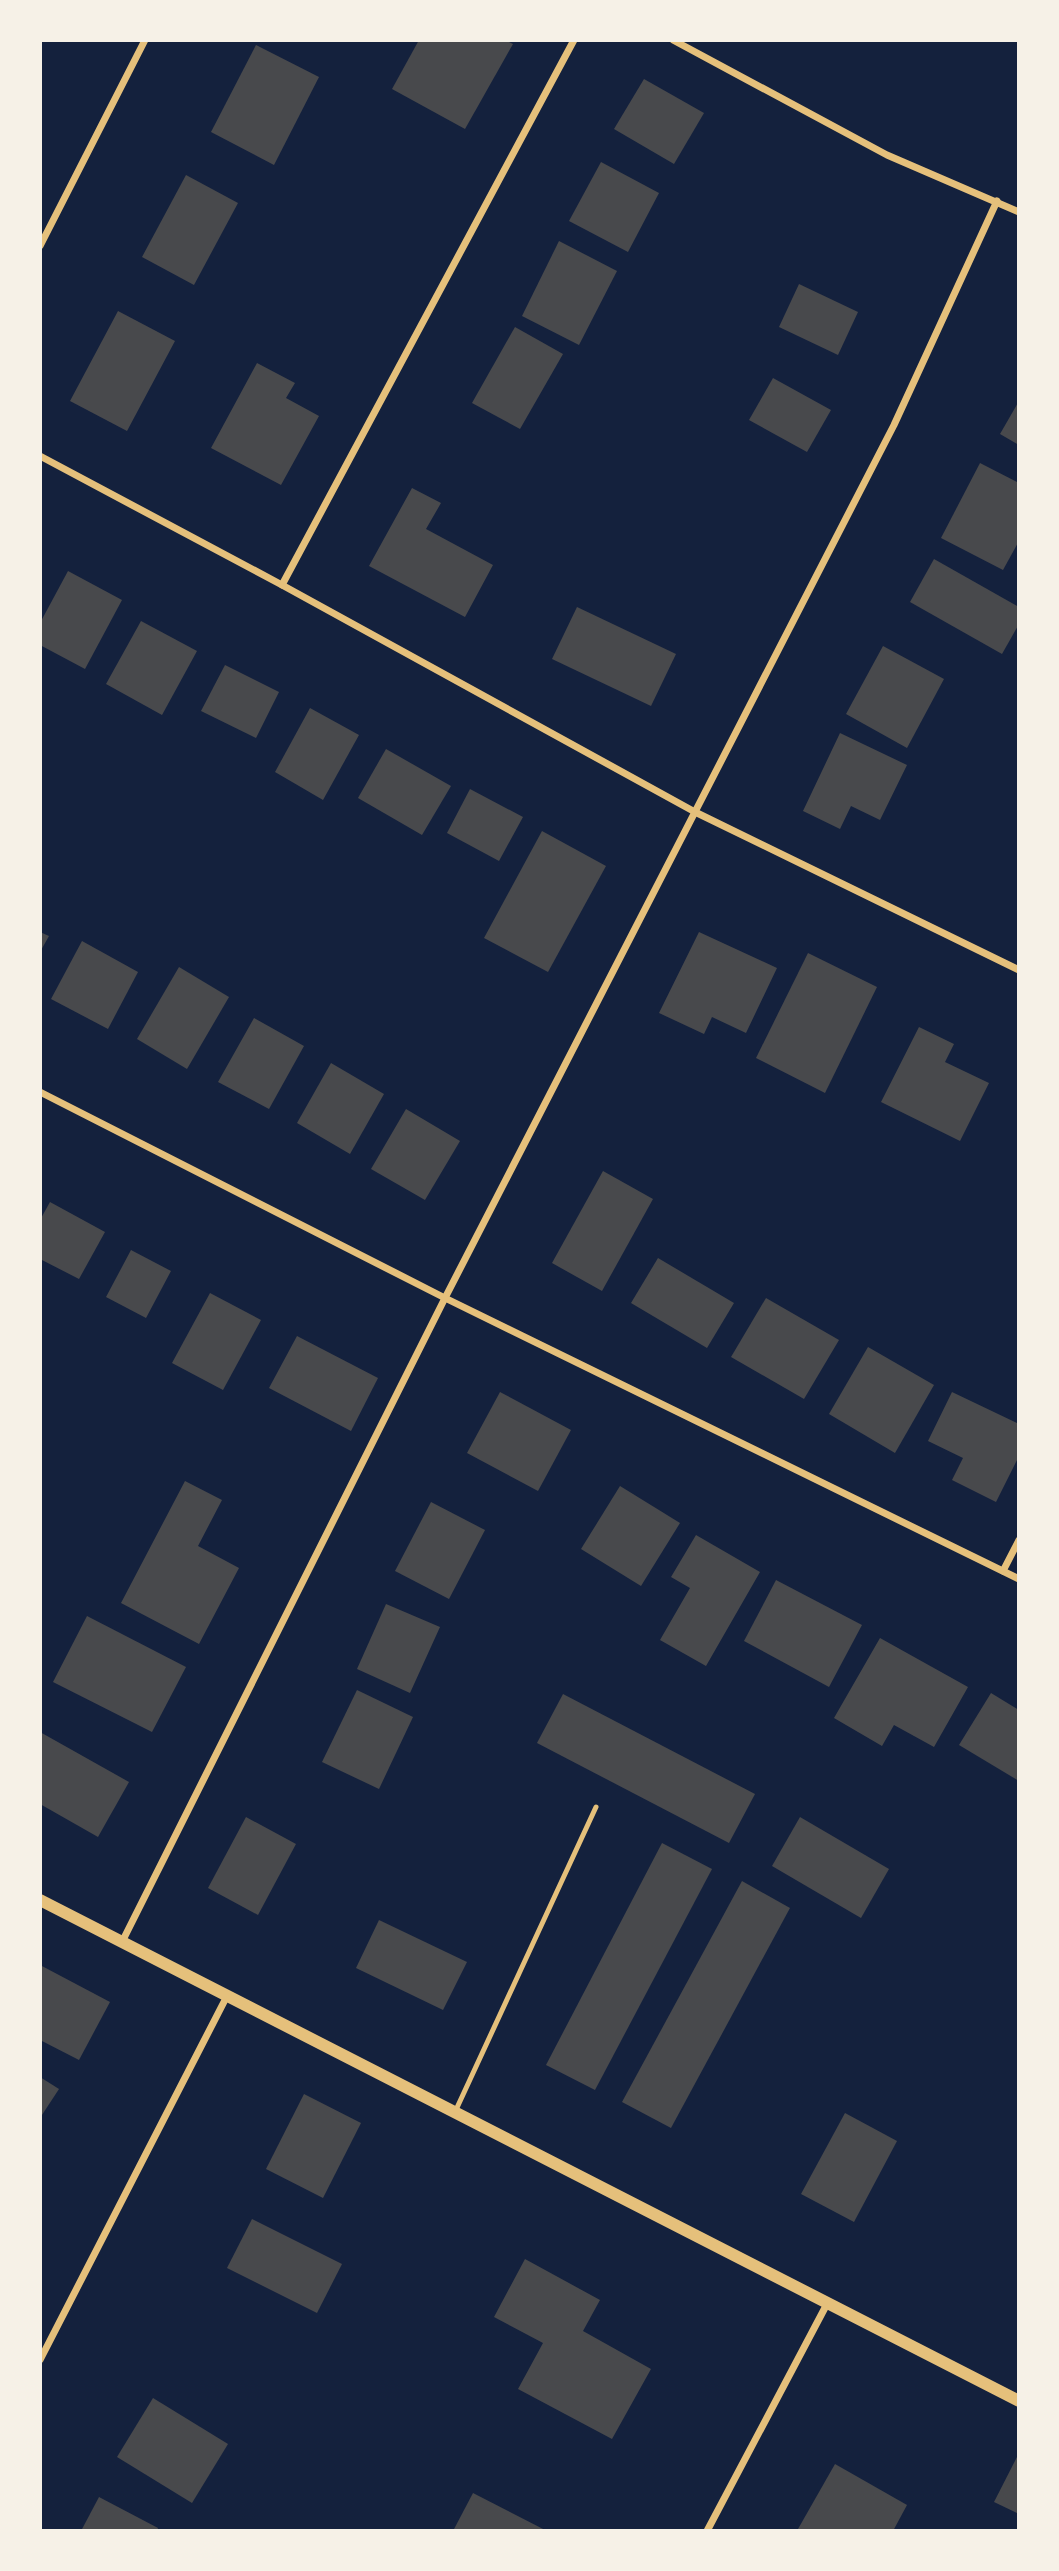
<svg xmlns="http://www.w3.org/2000/svg" width="1059" height="2571" viewBox="0 0 1059 2571" font-family="'Public Sans',sans-serif">
<style>
.building{fill:#48494c}
.lines{fill:none;stroke-linecap:round;stroke-linejoin:round}
.service{stroke:#e5c07b;stroke-width:5}
.minor{stroke:#e5c07b;stroke-width:7}
.tertiary{stroke:#e5c07b;stroke-width:12}
</style>
<rect width="100%" height="100%" fill="#14213d"/>
<g class="building">
<polygon points="419,40 505,40 513,44 465,129 392,89"/>
<polygon points="256,45 319,77 274,165 211,132"/>
<polygon points="644,79 704,113 674,164 614,129"/>
<polygon points="601,162 659,193 628,252 569,221"/>
<polygon points="186,175 238,203 194,285 142,257"/>
<polygon points="559,241 617,271 579,345 522,316"/>
<polygon points="799,284 858,312 838,355 779,327"/>
<polygon points="118,311 175,341 127,431 70,401"/>
<polygon points="515,327 563,354 520,429 472,403"/>
<polygon points="257,363 295,383 286,398 319,416 281,485 211,448"/>
<polygon points="773,378 831,410 807,452 749,420"/>
<polygon points="1019,401 1019,445 1000,434"/>
<polygon points="980,463 1019,483 1019,541 1003,570 941,538"/>
<polygon points="412,488 441,503 426,529 493,565 465,617 369,566"/>
<polygon points="934,559 1019,607 1019,624 1002,654 910,602"/>
<polygon points="68,571 122,600 85,669 40,645 40,623"/>
<polygon points="577,607 676,654 651,706 552,659"/>
<polygon points="141,621 197,651 162,715 106,684"/>
<polygon points="883,646 944,679 907,748 846,714"/>
<polygon points="225,665 279,692 256,738 201,711"/>
<polygon points="310,708 359,735 323,800 275,772"/>
<polygon points="840,733 907,765 880,820 851,806 840,829 803,811"/>
<polygon points="386,749 451,786 422,835 358,798"/>
<polygon points="470,789 523,817 499,861 447,833"/>
<polygon points="542,831 606,866 548,972 484,938"/>
<polygon points="40,932 49,936 40,952"/>
<polygon points="699,932 777,968 746,1033 712,1017 704,1034 659,1013"/>
<polygon points="82,941 138,972 108,1029 51,999"/>
<polygon points="808,953 877,987 825,1093 756,1058"/>
<polygon points="179,967 229,997 187,1069 137,1039"/>
<polygon points="254,1018 304,1046 269,1109 218,1082"/>
<polygon points="919,1027 954,1044 945,1062 989,1083 960,1141 881,1102"/>
<polygon points="331,1063 384,1094 350,1154 297,1123"/>
<polygon points="406,1109 460,1141 425,1200 371,1169"/>
<polygon points="603,1171 653,1199 602,1291 552,1263"/>
<polygon points="50,1202 105,1232 79,1279 40,1259 40,1220"/>
<polygon points="131,1250 171,1271 146,1318 106,1297"/>
<polygon points="658,1258 734,1303 707,1348 631,1303"/>
<polygon points="210,1293 261,1320 223,1390 172,1363"/>
<polygon points="766,1298 839,1340 804,1399 731,1357"/>
<polygon points="297,1336 378,1378 351,1431 269,1388"/>
<polygon points="868,1347 934,1385 895,1453 829,1414"/>
<polygon points="500,1392 571,1430 538,1491 467,1453"/>
<polygon points="952,1392 1019,1424 1019,1456 996,1502 952,1480 963,1458 928,1441"/>
<polygon points="185,1481 222,1500 198,1546 239,1568 199,1644 121,1603"/>
<polygon points="620,1486 680,1523 641,1586 581,1549"/>
<polygon points="431,1502 485,1530 449,1599 395,1571"/>
<polygon points="696,1535 760,1572 706,1666 660,1640 690,1588 671,1577"/>
<polygon points="776,1580 862,1625 829,1687 744,1641"/>
<polygon points="386,1604 440,1627 410,1693 357,1669"/>
<polygon points="87,1616 186,1667 152,1732 53,1682"/>
<polygon points="880,1638 968,1687 934,1747 894,1725 882,1746 834,1718"/>
<polygon points="357,1690 413,1717 379,1789 322,1762"/>
<polygon points="991,1693 1019,1710 1019,1781 959,1745"/>
<polygon points="563,1694 755,1794 729,1843 537,1743"/>
<polygon points="40,1732 129,1782 98,1837 40,1804"/>
<polygon points="246,1817 296,1844 258,1915 208,1888"/>
<polygon points="800,1817 889,1869 861,1918 772,1866"/>
<polygon points="662,1843 712,1869 595,2090 546,2065"/>
<polygon points="742,1881 790,1908 671,2128 622,2102"/>
<polygon points="379,1920 467,1962 443,2010 356,1968"/>
<polygon points="40,1965 110,2002 79,2060 40,2040"/>
<polygon points="40,2077 59,2089 40,2118"/>
<polygon points="304,2094 361,2123 323,2198 266,2169"/>
<polygon points="845,2113 897,2141 854,2222 801,2194"/>
<polygon points="252,2219 342,2264 317,2313 227,2268"/>
<polygon points="525,2259 600,2300 583,2331 651,2369 612,2439 518,2389 543,2343 494,2317"/>
<polygon points="153,2398 228,2444 192,2503 117,2457"/>
<polygon points="1019,2453 1019,2514 994,2502"/>
<polygon points="835,2464 907,2505 893,2531 801,2531 798,2529"/>
<polygon points="473,2493 547,2531 453,2531"/>
<polygon points="99,2497 158,2528 157,2531 81,2531"/>
</g>
<g class="lines">
<polyline class="service" points="455,2112 596,1807"/>
<g class="minor">
<polyline points="673,40 887,155 1019,212"/>
<polyline points="40,246 145,40"/>
<polyline points="40,456 282,585 695,812 1019,970"/>
<polyline points="282,585 574,40"/>
<polyline points="40,1092 445,1298 1019,1579"/>
<polyline points="1003,1571 1019,1540"/>
<polyline points="122,1942 445,1298 894,425 997,201"/>
<polyline points="40,2360 227,1996"/>
<polyline points="707,2531 828,2302"/>
</g>
<polyline class="tertiary" points="40,1900 1019,2401"/>
</g>
<rect width="1059" height="2571" fill="none" stroke="#f6f1e7" stroke-width="84"/>
</svg>
